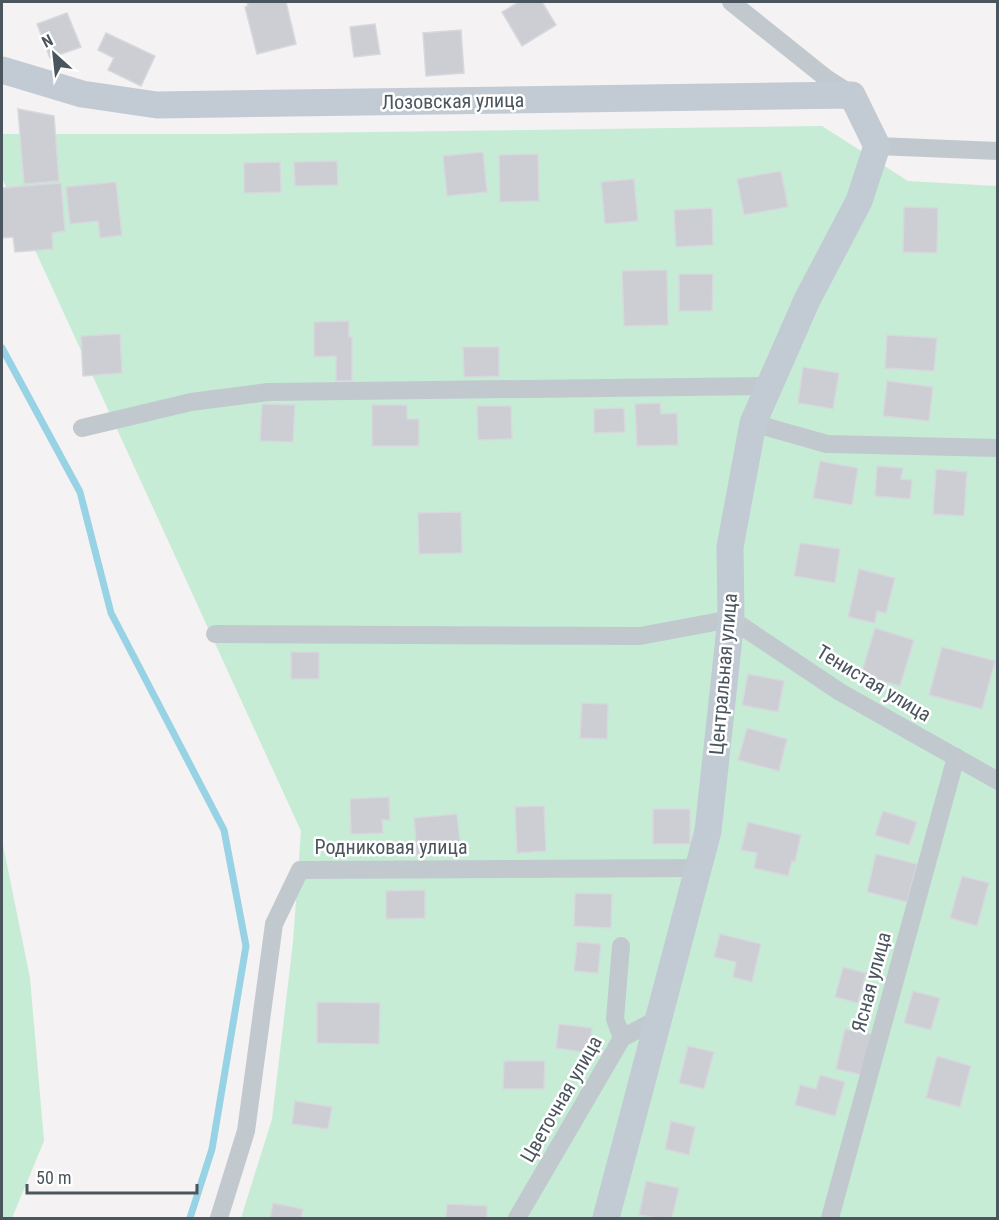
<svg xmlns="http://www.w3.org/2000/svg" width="999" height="1220" viewBox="0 0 999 1220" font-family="'Roboto Condensed',sans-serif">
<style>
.green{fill:#c6ecd6}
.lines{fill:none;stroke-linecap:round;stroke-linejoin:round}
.stream{stroke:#97d2e5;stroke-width:7}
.building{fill:#cdced4;stroke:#d7d8dd;stroke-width:1.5}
.street{stroke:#c1c9cf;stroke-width:18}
.secondary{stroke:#c2cad3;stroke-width:27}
.labels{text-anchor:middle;stroke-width:5;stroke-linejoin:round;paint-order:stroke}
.street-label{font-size:20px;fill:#4b555e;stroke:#fff}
</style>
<rect width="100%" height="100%" fill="#f4f2f2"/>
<g class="green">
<polygon points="822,126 908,181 997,186 997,1218 241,1218 272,1119 293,942 301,831 2,178 2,134 223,134"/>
<polygon points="2,840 30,978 44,1141 12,1218 2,1218"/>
</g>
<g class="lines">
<polyline class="stream" points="2,348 80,492 111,613 224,830 246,946 212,1149 190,1218"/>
</g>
<g class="building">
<polygon points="247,2 286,2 296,44 257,54 245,7 248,6"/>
<polygon points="519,2 542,2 556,25 522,46 502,12"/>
<polygon points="67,13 81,47 50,58 37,24"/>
<polygon points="375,24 380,54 354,57 350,27"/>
<polygon points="461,30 464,73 426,76 423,33"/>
<polygon points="106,33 155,56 141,86 108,70 114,58 98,50"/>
<polygon points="18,109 54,116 59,181 24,184"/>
<polygon points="483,152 487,192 447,196 443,156"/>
<polygon points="538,154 539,201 500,202 499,155"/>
<polygon points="337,161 338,185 295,186 294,162"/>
<polygon points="280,162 281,192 244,193 244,163"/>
<polygon points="781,171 788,207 744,215 737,179"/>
<polygon points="634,179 638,221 605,224 601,182"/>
<polygon points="116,182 122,235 100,238 98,221 70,224 66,187"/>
<polygon points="61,183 65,231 52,233 53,249 15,252 13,237 2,238 2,188"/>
<polygon points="904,207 938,208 937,253 903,252"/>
<polygon points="712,208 713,245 676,247 674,210"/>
<polygon points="667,270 668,325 624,326 622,271"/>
<polygon points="679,274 713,274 712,311 679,311"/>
<polygon points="349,321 349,337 352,337 352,381 336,381 336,356 314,357 314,322"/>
<polygon points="120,334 122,373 83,376 81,336"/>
<polygon points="887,335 937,338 934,371 885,368"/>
<polygon points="463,347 499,347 499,376 464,377"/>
<polygon points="803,367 839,373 833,409 798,403"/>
<polygon points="887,381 933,387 929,421 883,416"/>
<polygon points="660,403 661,414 677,413 678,445 637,446 635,404"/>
<polygon points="262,404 295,405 293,442 260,441"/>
<polygon points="372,405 407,405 407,419 419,419 419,446 372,446"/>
<polygon points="477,406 511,406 512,439 478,440"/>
<polygon points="624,408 625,432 594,433 594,409"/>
<polygon points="820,461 858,468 852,505 813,498"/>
<polygon points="877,466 903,468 901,479 912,480 910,499 875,496"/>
<polygon points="936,469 967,472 964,516 933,514"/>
<polygon points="461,512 462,553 419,554 418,513"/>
<polygon points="800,543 840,549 835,583 794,576"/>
<polygon points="859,569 895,578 886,613 877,611 875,623 848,617"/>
<polygon points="875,628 914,640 900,686 861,675"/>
<polygon points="942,647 995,661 982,709 929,695"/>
<rect x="291" y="652" width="28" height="27"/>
<polygon points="748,674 784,681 778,712 742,705"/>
<polygon points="582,703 608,704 607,739 580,738"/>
<polygon points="747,728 787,739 779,771 738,760"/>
<polygon points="389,797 390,820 382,820 383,833 351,834 350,799"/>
<polygon points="544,806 546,851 517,853 515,807"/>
<rect x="653" y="809" width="37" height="35"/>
<polygon points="883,811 917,822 909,845 875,835"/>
<polygon points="457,814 461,851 417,855 414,818"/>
<polygon points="748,822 801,835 795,862 792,861 788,876 754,868 757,853 741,850"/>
<polygon points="876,854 917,864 907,902 867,892"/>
<polygon points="962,876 989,883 977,926 950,918"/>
<polygon points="425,890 425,918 386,919 386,891"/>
<polygon points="575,893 612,894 611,928 574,926"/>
<polygon points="720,934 761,944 752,982 733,977 736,962 714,957"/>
<polygon points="577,942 601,944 598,973 574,971"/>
<polygon points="843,967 866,973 858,1003 835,997"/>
<polygon points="913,991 940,998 931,1030 904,1023"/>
<polygon points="317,1002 380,1003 379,1044 317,1043"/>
<polygon points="559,1024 592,1028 589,1053 556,1048"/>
<polygon points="845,1029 872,1034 863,1075 836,1069"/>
<polygon points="688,1046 714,1052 704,1089 679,1083"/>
<polygon points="937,1056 971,1066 960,1107 926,1098"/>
<polygon points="504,1061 545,1061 544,1089 503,1089"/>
<polygon points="820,1075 845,1082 835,1116 795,1105 800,1085 816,1089"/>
<polygon points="295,1101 332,1107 328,1129 292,1124"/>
<polygon points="671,1121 695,1127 689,1155 665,1149"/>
<polygon points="646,1181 679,1188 672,1218 658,1218 639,1215"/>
<polygon points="273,1203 303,1209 301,1218 270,1218"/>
<polygon points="447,1204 487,1206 487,1218 446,1218"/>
</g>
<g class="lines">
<g class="street">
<polyline points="731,2 826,78 851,94"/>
<polyline points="877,146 998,151"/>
<polyline points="753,423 827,444 998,448"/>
<polyline points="82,428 191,402 268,392 769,386"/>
<polyline points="215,634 640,636 731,619 840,692 998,781"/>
<polyline points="621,946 615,1019 622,1038"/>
<polyline points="219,1218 246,1131 274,924 300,870 699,868"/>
<polyline points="517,1218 622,1038 660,1018"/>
<polyline points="830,1218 956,757"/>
</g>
<polyline class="secondary" points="2,70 82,94 157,105 852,95 877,146 859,201 807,300 753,423 730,547 731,619 708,831 606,1218"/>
</g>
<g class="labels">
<g class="street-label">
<text transform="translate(453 101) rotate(-1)" y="7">Лозовская улица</text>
<text transform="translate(723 674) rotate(-85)" y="7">Центральная улица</text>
<text transform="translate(874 683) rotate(31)" y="7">Тенистая улица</text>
<text x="391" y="854">Родниковая улица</text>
<text transform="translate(871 982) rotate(-75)" y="7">Ясная улица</text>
<text transform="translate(561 1099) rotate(-60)" y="7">Цветочная улица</text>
</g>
</g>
<rect width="999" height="1220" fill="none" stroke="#4b555e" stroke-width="6"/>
<g transform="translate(54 54) rotate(333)" stroke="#ffffff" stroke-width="4.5" paint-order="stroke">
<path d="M0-4.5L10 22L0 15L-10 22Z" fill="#4b555e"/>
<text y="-9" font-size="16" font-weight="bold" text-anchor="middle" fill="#4b555e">N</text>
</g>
<path d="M27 1184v9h170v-9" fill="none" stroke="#4b555e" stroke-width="3"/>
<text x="36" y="1184" font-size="18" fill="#4b555e" stroke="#ffffff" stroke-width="4.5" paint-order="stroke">50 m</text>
</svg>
